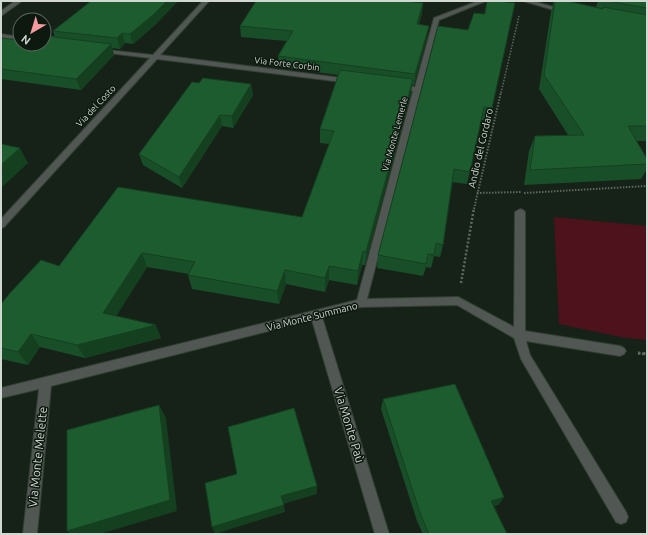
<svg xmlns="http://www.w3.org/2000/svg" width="648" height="535" viewBox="0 0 648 535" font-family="Ubuntu,sans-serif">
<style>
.green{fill:#4d121b}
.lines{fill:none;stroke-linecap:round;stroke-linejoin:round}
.minor-casing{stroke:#343f36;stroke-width:2}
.path-far3{stroke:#5e6960;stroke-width:1.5;stroke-dasharray:1.5 1.5;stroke-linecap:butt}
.path-far2{stroke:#5e6960;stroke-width:2;stroke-dasharray:1.5 1.5;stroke-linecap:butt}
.path-far1{stroke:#5e6960;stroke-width:2.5;stroke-dasharray:2 2;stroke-linecap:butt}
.path{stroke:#5e6960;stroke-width:3;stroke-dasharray:2.5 2.5;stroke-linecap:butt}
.minor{fill:#515752;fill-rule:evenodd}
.wall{fill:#194f28}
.shaded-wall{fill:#144020}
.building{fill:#1d5c2e;stroke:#144020}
.labels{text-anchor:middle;stroke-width:3;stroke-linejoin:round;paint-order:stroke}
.far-street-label{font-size:9px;fill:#d0d8d1;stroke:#0d180f}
.street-label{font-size:10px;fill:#d0d8d1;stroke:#0d180f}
.near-street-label{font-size:12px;fill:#d0d8d1;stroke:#0d180f}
</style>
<rect width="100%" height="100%" fill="#162218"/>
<polygon class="green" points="554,217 647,226 647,340 621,337 559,324"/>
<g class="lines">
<g class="minor-casing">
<g id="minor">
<polygon points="15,1 22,1 1,16 1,11"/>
<polygon points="203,1 209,1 160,55 350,79 354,81 350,83 157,59 4,227 1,228 1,219 150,58 100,52 97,50 98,49 153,55"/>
<polygon points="478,1 486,1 439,20 367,299 458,297 514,327 515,212 520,209 523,210 525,212 525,331 620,346 624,348 626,351 624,354 620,356 526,341 530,355 626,512 628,517 626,522 621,524 616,522 521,359 514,338 457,305 361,307 322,317 389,534 375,534 312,320 51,386 37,534 23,534 39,389 1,398 1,388 357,300 413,91 399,89 395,87 399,85 415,87 434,18"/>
<polygon points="523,1 533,1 567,11 564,13"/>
<polygon points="1,34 20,37 20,41 1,38"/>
</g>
</g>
<g class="path-far3">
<polyline points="44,35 59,38"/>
<polyline points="501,93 519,16"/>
</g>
<g class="path-far2">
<polyline points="477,193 522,192"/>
<polyline points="524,193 647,186"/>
<polyline points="474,209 501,92"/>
</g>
<g class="path-far1">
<polyline points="461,283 474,208"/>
<polyline points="638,353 644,354"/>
</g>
<polyline class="path" points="638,353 647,354"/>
<use href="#minor" class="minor"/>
</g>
<g class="wall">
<polygon points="91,1 178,1 155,25 133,44 125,43 120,49 112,48 114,55 81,90 1,79 1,38 44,44 55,37 53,31"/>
<polygon points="487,1 492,108 488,121 481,120 467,184 452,182 443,245 440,257 434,256 431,268 426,267 423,276 377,268 378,255 468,30 484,14"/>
<polygon points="554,1 567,1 596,7 598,1 647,1 647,141 636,141 647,159 647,169 641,179 524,185 529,151 535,136 568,135 539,89 551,12"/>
<polygon points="423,3 422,13 419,24 427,37 414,85 412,85 411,92 365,265 362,265 357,285 329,280 325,292 286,284 279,304 192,289 188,275 189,274 147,267 116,316 161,338 85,358 40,347 28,365 1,359 1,304 59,266 302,217 329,144 320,143 320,129 338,75 279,67 278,56 287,41 241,37 240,26"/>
<polygon points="199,83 251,84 253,95 233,128 222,126 182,188 143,165 139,154"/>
<polygon points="383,399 504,497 498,505 494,506 507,534 423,534 417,521 381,409"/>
</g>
<g class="shaded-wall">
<polygon points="167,1 178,1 155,25 133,44 130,34"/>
<polygon points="423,3 422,13 416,35 417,24"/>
<polygon points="429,26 427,37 414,85 415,74"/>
<polygon points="122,33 125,43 120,49 117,38"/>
<polygon points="111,44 114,55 81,90 76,79"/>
<polygon points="413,79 411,92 365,265 366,252"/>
<polygon points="251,84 253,95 233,128 232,116"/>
<polygon points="220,115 222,126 182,188 179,177"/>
<polygon points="20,148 28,163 1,188 1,165"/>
<polygon points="363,251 362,265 357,285 358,271"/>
<polygon points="142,253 147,267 110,326 103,313"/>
<polygon points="329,266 329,280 325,292 325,278"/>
<polygon points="285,270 286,284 279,304 277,291"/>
<polygon points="156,325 161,338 85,358 77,345"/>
<polygon points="31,334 40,347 28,365 18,352"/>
<polygon points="159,405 166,418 177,511 100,534 71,534 67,531"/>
<polygon points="317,486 317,494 283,504 281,496"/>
<polygon points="504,497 498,505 486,509 491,501"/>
<polygon points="284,505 285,512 215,534 212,527"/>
</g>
<g class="building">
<polygon points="91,1 167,1 153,15 130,34 122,33 117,38 53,31"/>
<polygon points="256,1 403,1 423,3 417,24 429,26 415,74 278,56 293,31 240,26"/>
<polygon points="487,1 496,1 515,3 492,108 484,107 470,172 454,169 443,245 436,243 434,255 428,254 426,264 378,255 438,26 468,30 474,13 485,14"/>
<polygon points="555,1 567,1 603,9 603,7 647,15 647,126 628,126 647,159 647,164 530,170 535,136 584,135 544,75"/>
<polygon points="607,1 647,1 647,8"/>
<polygon points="46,36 111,44 76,79 1,69 1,38 20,40 20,44 44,44 44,38"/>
<polygon points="340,70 413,79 366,252 363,251 358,271 329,266 325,278 285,270 277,291 188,275 195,262 142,253 103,313 156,325 77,345 31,334 18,352 1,348 1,304 10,293 41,260 59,266 118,187 302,217 334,131 320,129"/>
<polygon points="203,78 251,84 232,116 220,115 179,177 139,154 192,82 199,83"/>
<polygon points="1,144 20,148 1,165"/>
<polygon points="455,384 504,497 491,501 507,534 429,534 420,513 383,399"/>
<polygon points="159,405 170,500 67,531 67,430"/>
<polygon points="294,408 317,486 281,496 284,505 212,527 205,483 237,474 228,427"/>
</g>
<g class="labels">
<g class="far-street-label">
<text transform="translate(287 64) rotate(7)" y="3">Via Forte Corbin</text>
<text transform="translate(96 106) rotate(-47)" y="3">Via del Costo</text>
<text transform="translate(395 134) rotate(-75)" y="3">Via Monte Lemerle</text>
</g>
<g class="street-label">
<text transform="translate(480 148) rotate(-77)" y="4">Andio del Cordaro</text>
<text transform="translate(312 316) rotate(-14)" y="4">Via Monte Summano</text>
</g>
<g class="near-street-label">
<text transform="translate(349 425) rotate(73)" y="4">Via Monte Paù</text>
<text transform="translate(38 457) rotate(-84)" y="4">Via Monte Melette</text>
</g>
</g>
<rect width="648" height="535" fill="none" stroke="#d0d8d1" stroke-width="4"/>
<g transform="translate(32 32) rotate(218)"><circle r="19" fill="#0d180f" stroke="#5b655d"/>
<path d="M0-3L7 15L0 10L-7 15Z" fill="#f49b9f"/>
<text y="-6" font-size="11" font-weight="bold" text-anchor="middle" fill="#d0d8d1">N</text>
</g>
</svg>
